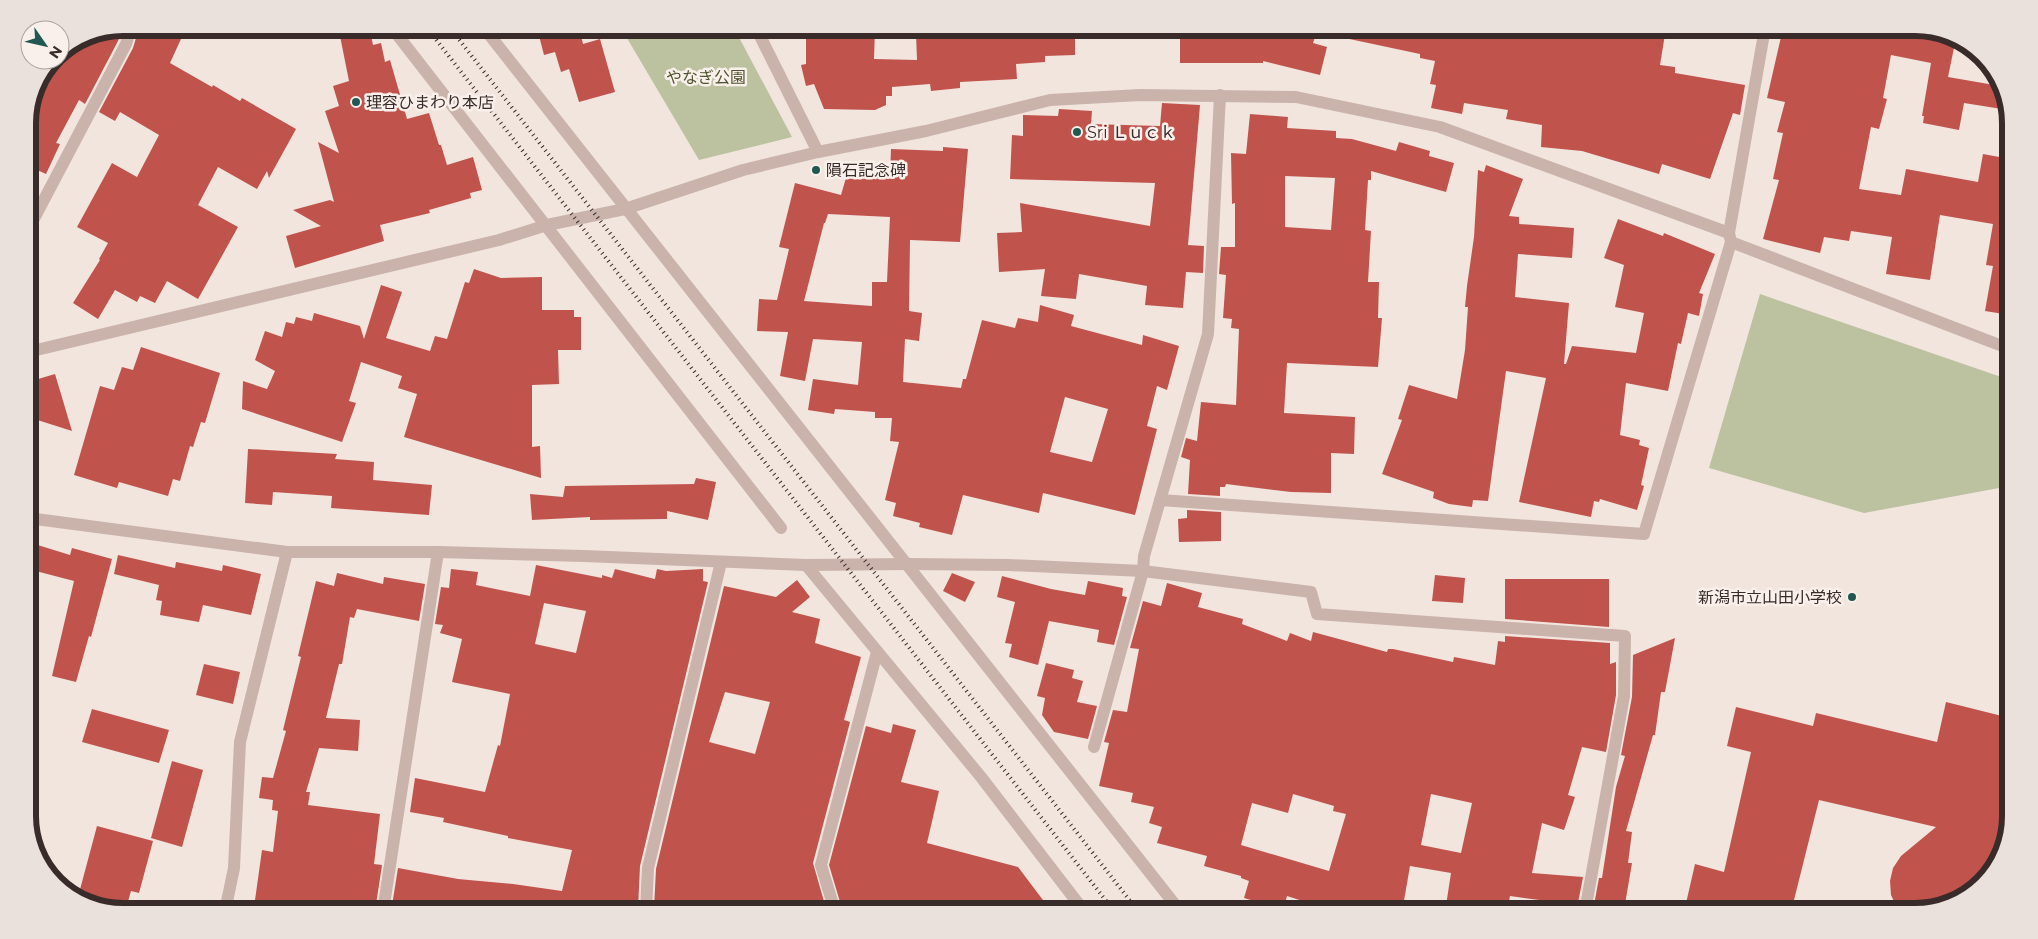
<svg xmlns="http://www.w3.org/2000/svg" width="2038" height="939" viewBox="0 0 2038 939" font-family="Montserrat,'Noto Sans JP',sans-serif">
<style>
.green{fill:#bcc19f}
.building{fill:#c1534d;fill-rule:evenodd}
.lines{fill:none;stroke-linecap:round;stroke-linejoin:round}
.minor{stroke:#cab3ab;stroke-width:12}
.rail{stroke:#382b2a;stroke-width:4;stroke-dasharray:1 4;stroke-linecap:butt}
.poi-dot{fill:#215851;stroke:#f9f0eb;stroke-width:2}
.labels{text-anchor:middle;stroke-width:5;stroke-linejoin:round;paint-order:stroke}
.park-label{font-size:16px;fill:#4e552e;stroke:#f9f0eb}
.poi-label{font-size:16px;fill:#382b2a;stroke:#f9f0eb;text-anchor:start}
.rim{fill:none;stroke:#382b2a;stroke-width:6}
</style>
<rect width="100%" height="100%" fill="#f2e5de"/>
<g class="green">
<polygon points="621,28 734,28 792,137 699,160"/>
<polygon points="1760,294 2010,380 2010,486 1864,513 1709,468"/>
</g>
<g class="building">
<polygon points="123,28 118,41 85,104 79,100 56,143 60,144 46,174 28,166 28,117 38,94 42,96 68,47 87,35"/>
<polygon points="139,28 186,28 170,63 212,87 213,85 240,101 242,98 296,129 269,178 267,171 257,189 218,167 198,205 238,227 198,299 167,281 155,303 140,296 137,302 115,290 98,319 73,303 100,260 99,259 108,243 77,227 112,163 137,177 159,135 120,112 115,121 99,112 133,48"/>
<polygon points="537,28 579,28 583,44 600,39 615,92 579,102 569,69 561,72 555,52 544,55"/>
<polygon points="806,28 875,28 874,59 917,60 916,34 931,34 931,28 1075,28 1075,55 1045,56 1045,62 1016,64 1017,79 960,82 960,88 931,91 930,84 892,87 892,96 886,96 886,105 875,110 824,109 814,84 806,86 801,65 806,64"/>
<polygon points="1180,28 1318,28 1313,43 1327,47 1320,75 1263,61 1263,63 1180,63"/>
<polygon points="1341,28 1414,28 1414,31 1453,38 1455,28 1472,28 1498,33 1500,28 1666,28 1660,65 1675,67 1675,73 1745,85 1740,115 1733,113 1710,179 1662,164 1659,174 1582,151 1541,147 1542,125 1506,119 1508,110 1464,103 1462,114 1431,108 1436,85 1430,84 1435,61 1420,58 1420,54 1340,37"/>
<polygon points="1783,28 1915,28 1952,35 1956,38 1948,77 2000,86 2008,110 1964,103 1959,130 1923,123 1924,116 1922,116 1931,63 1891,55 1883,98 1887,99 1879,129 1871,127 1859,189 1901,195 1906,169 1978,182 1983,154 2010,159 2010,315 1985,311 1993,266 1986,265 1993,224 1940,215 1930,280 1886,274 1892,237 1851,231 1849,241 1824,237 1820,253 1763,239 1779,180 1773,179 1783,133 1777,132 1785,102 1767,98"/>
<polygon points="370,30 373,45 381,43 385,62 390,60 407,119 429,113 439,145 441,145 447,165 473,157 482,190 470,193 471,198 429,210 430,213 380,225 384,241 295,268 286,236 321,226 293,210 330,200 334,202 318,142 339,153 325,111 339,106 333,86 349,81 340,36"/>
<polygon points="1162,103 1200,105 1188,245 1204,246 1203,273 1186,272 1183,308 1145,305 1147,286 1079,274 1076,299 1041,296 1045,269 999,272 997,233 1022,232 1020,203 1150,226 1155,183 1010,179 1012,135 1023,136 1023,115 1058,116 1059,109 1092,111 1091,124 1160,126"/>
<path d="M1250,114L1288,117L1287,128L1336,131V138L1352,139L1396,151L1399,142L1430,151L1429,156L1454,163L1446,192L1371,171V180H1368L1365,230L1371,231L1368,282H1379L1378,318H1382L1378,367L1287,363L1284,413L1355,417L1354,454L1331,453V493L1291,492L1226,484L1225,487H1220V496L1188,494L1190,460L1181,457L1186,438L1197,441L1201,402L1236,405L1239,329L1231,328L1232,319L1223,318L1226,275L1219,274L1221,247H1235V203L1232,204L1231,153L1246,154ZM1285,176L1335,178L1331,230L1285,227Z"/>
<path d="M943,147L968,149L960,242L910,240L909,311L922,313L919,341L905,339L903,382L961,388L963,379H966L982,320L1015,328L1018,318L1038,322L1040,305L1074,315L1071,326L1142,345L1143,335L1179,346L1167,390L1157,386L1147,426L1157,429L1135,515L1043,493L1039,513L963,495L952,535L919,527L920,523L893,516L896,503L885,500L899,442L890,441L892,418H875V412L835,409L834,414L808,410L813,379L858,385L862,342L813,339L805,381L780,376L788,332L757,331L759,299L777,300L789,249L779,247L795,183L841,195L850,164L890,176L891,149L943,151ZM828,214L890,217L887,282H872V306L804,301L824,223H825ZM1065,397L1108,409L1092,462L1050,452Z"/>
<polygon points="1486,165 1523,179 1509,216 1519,217 1519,224 1574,228 1572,258 1518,254 1515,297 1569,303 1564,364 1566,364 1572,346 1636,353 1644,313 1615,307 1624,265 1604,258 1618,219 1663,236 1664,233 1715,254 1699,293 1703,294 1699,316 1688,313 1681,344 1678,343 1668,391 1626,383 1620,435 1640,440 1639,445 1649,448 1641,485 1644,486 1637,510 1600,499 1599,502 1594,501 1591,517 1519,502 1546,378 1506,371 1488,501 1473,500 1472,507 1449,504 1433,498 1434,492 1382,474 1402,420 1398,419 1409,385 1457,399 1465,350 1468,307 1465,307 1467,286 1474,237 1478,170 1484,172"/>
<polygon points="474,269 501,278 542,277 542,310 574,310 574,317 581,317 581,350 558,350 559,384 532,385 532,447 540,446 541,478 404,437 417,394 398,388 402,376 361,362 349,401 356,403 342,442 242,409 243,381 267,389 275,371 255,360 265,331 282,337 286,322 294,324 296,317 312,321 314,313 360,326 364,339 381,285 402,292 386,338 430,351 435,336 447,339 465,282 469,283"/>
<polygon points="141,347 220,373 205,423 201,422 193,447 190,446 180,481 173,479 168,496 119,482 117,488 74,475 100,386 114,390 122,367 133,370"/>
<polygon points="55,374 72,431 28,417 28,382"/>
<polygon points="248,449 337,454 335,459 374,462 373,480 432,485 429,515 331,508 332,496 273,492 272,505 245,503"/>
<polygon points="696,478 716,482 708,520 667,511 667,519 590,520 590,517 532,520 530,494 563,497 565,486 694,484"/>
<polygon points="1187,510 1221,512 1221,541 1179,542 1178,519 1187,518"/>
<polygon points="28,542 70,555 72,548 112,559 91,637 89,636 76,682 52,676 74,581 28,569"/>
<polygon points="118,555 175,568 176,562 222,571 223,565 261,574 251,615 203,605 199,622 160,615 162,601 156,600 159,585 114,574"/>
<path d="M536,565L602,578V575L612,578L615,569L655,579L657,569L666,571L703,569V581L708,582L640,866L638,908L636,912H391L398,868L458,879L513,884L562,891L572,850L508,838V836L443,822L444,818L410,812L415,778L485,792L498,745L500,746L510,694L452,682L462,639L440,633L443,625L435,624L441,587L449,588L451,569L478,572L476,585L530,596ZM544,603L586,611L576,653L535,644Z"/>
<polygon points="337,573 383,584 384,577 425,584 419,621 357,609 354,618 350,617 342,664 339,664 326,718 360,720 358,751 319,748 306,792 310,792 308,805 380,814 374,864 382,865 375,911 348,907 347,912 270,912 271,904 259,903 260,901 255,900 262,850 273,852 278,811 272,810 273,800 259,798 262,777 273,778 286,731 283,730 301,657 298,656 316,581 334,586"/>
<polygon points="952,573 975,582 965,602 943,591"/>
<polygon points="1435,575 1465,578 1463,603 1432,601"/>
<polygon points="1002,576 1051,589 1085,595 1088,581 1123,588 1122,596 1127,597 1114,645 1097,642 1099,630 1049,621 1038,665 1009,657 1012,644 1005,643 1015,602 997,597"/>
<polygon points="1505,579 1609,579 1609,627 1505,619"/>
<path d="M797,580L810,597L792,612L820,619L815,643L861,657L844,720L850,722L813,863L827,912H683L654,909L656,869L724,586L776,597ZM725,692L770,702L755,754L709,742Z"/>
<path d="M1167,583L1202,593L1198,607L1243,619L1242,624L1287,641L1290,633L1311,641L1313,632L1387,652L1388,649H1393L1453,662L1454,657L1495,665L1498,641L1505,642V636L1610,643V664L1616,662V695L1606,752L1582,747L1568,795L1575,797L1564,830L1542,823L1532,873L1583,877L1578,903L1562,900V903L1510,896L1507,912H1445L1451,873L1410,866L1402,912H1337L1287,896L1283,910L1244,898L1249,881L1241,878V876L1204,866L1207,856L1157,843L1162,827L1149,823L1154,807L1131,802L1133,793L1099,786L1109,743L1104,742L1113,710L1127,712L1139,649L1130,648L1143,601L1161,606ZM1293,794L1334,806L1333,811L1346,814L1329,871L1241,845L1252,803L1288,813ZM1431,794L1472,803L1461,853L1421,845Z"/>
<polygon points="1675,638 1665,692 1661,692 1655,735 1653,735 1626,831 1632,832 1628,863 1632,863 1624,910 1594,905 1599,878 1602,878 1616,787 1625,756 1621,755 1632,697 1633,655"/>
<polygon points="1046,663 1074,670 1072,678 1083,681 1077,702 1097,706 1088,739 1054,732 1042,715 1045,698 1037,696"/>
<polygon points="204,664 240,672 233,704 196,695"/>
<polygon points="1946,702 2010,718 2010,816 2003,853 1968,896 1915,912 1899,912 1891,895 1890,881 1893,868 1901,856 1936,827 1819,800 1791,912 1684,912 1695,864 1724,872 1751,752 1727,746 1736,707 1813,726 1816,713 1937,742"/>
<polygon points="92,709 169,730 159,763 82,742"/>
<polygon points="893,724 916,730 901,782 939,791 927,843 1018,867 1052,912 843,912 829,865 866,726 891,733"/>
<polygon points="172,761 203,770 182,847 151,838"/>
<polygon points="97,826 153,841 139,893 131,891 125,912 86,904 78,897"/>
</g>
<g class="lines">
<g class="minor">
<polyline points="392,28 781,528"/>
<polyline points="484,28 1180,911"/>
<polyline points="756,28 818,152"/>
<polyline points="28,230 126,44 131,28"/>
<polyline points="1731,242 2010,349"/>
<polyline points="28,352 499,240 547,225 625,209 743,170 818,152 926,131 1050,100 1140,95 1296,97 1440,127 1729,233"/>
<polyline points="1160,500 1644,534 1731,242 1729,233 1765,28"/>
<polyline points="28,518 287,552 438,552 584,556 806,565 908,564 1009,565 1143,571 1311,592 1317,614 1625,636 1624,696 1585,911"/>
<polyline points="806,565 981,777 1084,911"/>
<polyline points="1094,747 1143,571 1144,556 1208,334 1220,95"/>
<polyline points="225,911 234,868 240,742 287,552"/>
<polyline points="383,911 438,552"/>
<polyline points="646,911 648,868 721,562"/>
<polyline points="835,911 821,865 877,652"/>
</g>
<g class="rail">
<polyline points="427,28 1114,911"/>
<polyline points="450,28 1138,911"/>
</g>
</g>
<g class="poi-dot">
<circle cx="356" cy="102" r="5"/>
<circle cx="1077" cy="132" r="5"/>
<circle cx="816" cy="170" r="5"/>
<circle cx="1852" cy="597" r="5"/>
</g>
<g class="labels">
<g class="park-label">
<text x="706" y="83">やなぎ公園</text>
</g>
<g class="poi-label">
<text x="366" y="108">理容ひまわり本店</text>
<text x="1087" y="138">Sri Ｌｕｃｋ</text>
<text x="826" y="176">隕石記念碑</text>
<text x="1842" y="603" text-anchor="end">新潟市立山田小学校</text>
</g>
</g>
<path d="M0 0H2038V939H0ZM123 36H1915A87 87 0 0 1 2002 123V816A87 87 0 0 1 1915 903H123A87 87 0 0 1 36 816V123A87 87 0 0 1 123 36Z" fill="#eae0dc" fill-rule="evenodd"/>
<path class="rim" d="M123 36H1915A87 87 0 0 1 2002 123V816A87 87 0 0 1 1915 903H123A87 87 0 0 1 36 816V123A87 87 0 0 1 123 36Z"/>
<g transform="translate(45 45) rotate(124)"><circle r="24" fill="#f9f0eb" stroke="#aca19e"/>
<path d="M0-4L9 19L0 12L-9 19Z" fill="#215851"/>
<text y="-8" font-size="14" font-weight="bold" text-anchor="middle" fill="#382b2a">N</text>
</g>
</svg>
